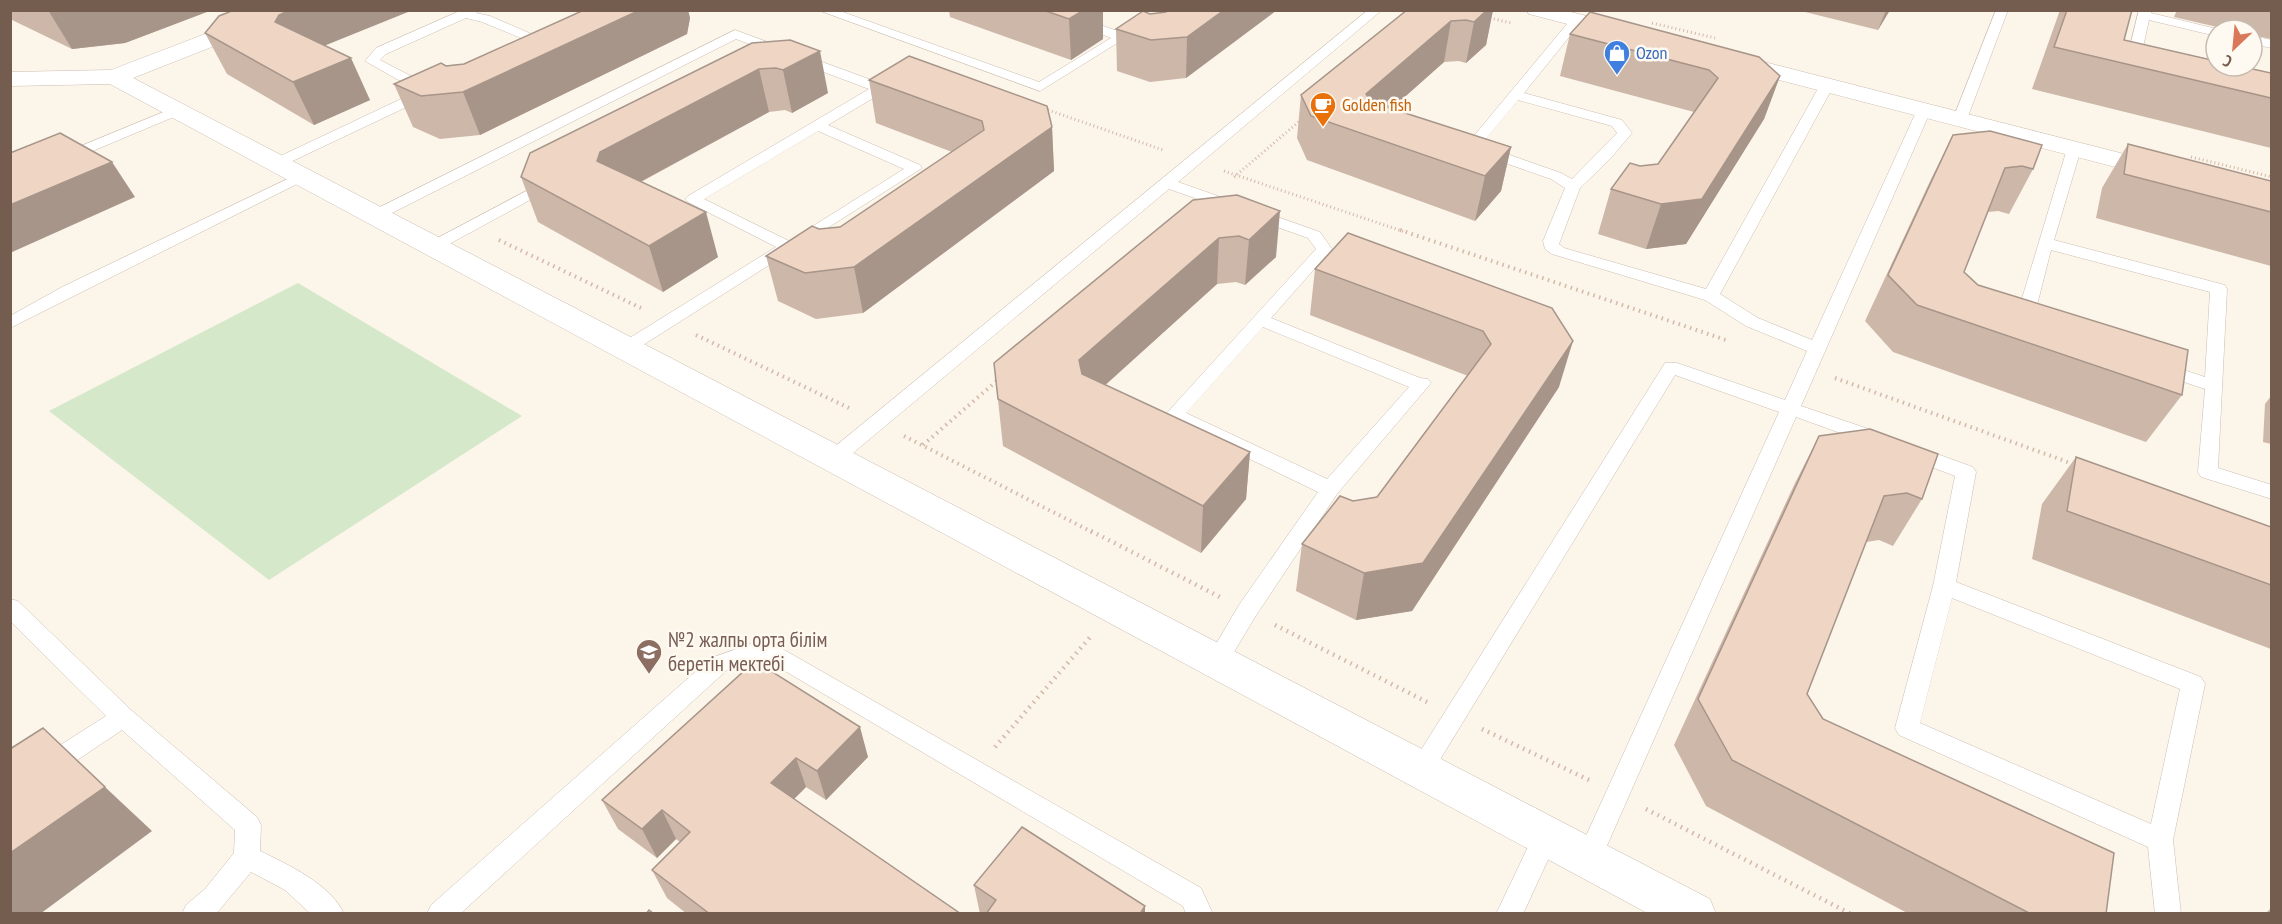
<svg xmlns="http://www.w3.org/2000/svg" width="2282" height="924" viewBox="0 0 2282 924" font-family="'PT Sans Narrow',sans-serif">
<style>
.green{fill:#d5e8c9}
.lines{fill:none;stroke-linecap:round;stroke-linejoin:round}
.service-casing{stroke:#cdbdb1;stroke-width:1}
.minor-casing{stroke:#cdbdb1;stroke-width:1}
.path-far2{stroke:#d4b9a7;stroke-width:3;stroke-dasharray:1 3;stroke-linecap:butt}
.path-far1{stroke:#d4b9a7;stroke-width:4;stroke-dasharray:1.5 4.5;stroke-linecap:butt}
.path{stroke:#d4b9a7;stroke-width:4.5;stroke-dasharray:1.5 5;stroke-linecap:butt}
.service{fill:#fff;fill-rule:evenodd}
.minor{fill:#fff;fill-rule:evenodd}
.wall{fill:#cdb7a9}
.shaded-wall{fill:#a79589}
.building{fill:#eed5c4;stroke:#a79589;stroke-width:1.5}
.labels{text-anchor:middle;stroke-width:5;stroke-linejoin:round;paint-order:stroke}
.far-shop-label{font-size:18px;fill:#366cbe;stroke:#fef9f1;text-anchor:start}
.far-food-label{font-size:18px;fill:#c56008;stroke:#fef9f1;text-anchor:start}
.education-label{font-size:21px;fill:#785e54;stroke:#fef9f1;text-anchor:start}
</style>
<rect width="100%" height="100%" fill="#fbf5ea"/>
<polygon class="green" points="298,283 522,416 269,580 49,411"/>
<g class="lines">
<g class="service-casing">
<g id="service">
<polygon points="462,10 479,10 476,13 490,16 559,46 553,50 548,49 482,22 466,18 386,54 380,60 434,88 436,91 434,94 282,166 272,166 270,163 272,160 418,91 365,61 376,48"/>
<polygon points="818,10 837,10 1039,82 1111,38 1039,10 1058,10 1126,34 1127,37 1040,91"/>
<path d="M1368,10H1382L1178,182L1320,232L1332,249L1271,318L1420,378L1428,379L1431,383L1337,494L1255,617L1225,667L1217,670L1209,667L1206,661L1239,605L1318,492L1167,419L1165,415L1316,249L1308,238L1169,189L841,463L834,465L827,463L824,458L827,453ZM1263,327L1409,387L1327,479L1186,413Z"/>
<polygon points="1996,10 2008,10 1967,119 1965,122 1955,122 1953,119"/>
<polygon points="2139,10 2151,10 2151,13 2221,30 2216,30 2216,36 2149,20 2140,61 2146,66 2139,70 2126,63"/>
<path d="M1576,17L1582,21L1524,93L1622,120L1632,133L1611,158L1580,188L1559,244L1564,248L1706,289L1820,85L1822,82H1832L1834,85L1720,294L1758,318L1812,340L1917,110L1924,106L1931,110L1801,406L1886,435L1889,440L1886,445L1879,447L1796,417L1598,866L1589,870L1580,866L1576,858L1779,412L1675,375L1430,776L1421,780L1412,776L1409,769L1665,363H1677L1785,400L1807,351L1746,326L1705,300L1552,254L1545,249L1543,241L1565,188L1551,179L1479,154L1471,140L1473,137L1572,18ZM1518,100L1612,126L1617,133L1572,179L1561,173L1490,148L1485,140Z"/>
<path d="M735,30L885,85L887,88L885,91L828,125L920,165L922,168L632,352H620L617,348L620,344L776,247L688,202L685,199L688,196L869,89L736,39L382,218L376,220L368,215L370,212ZM818,131L904,169L789,241L704,199Z"/>
<polygon points="2252,36 2272,40 2272,48 2252,44"/>
<polygon points="178,106 183,107 185,110 183,113 69,161 64,162 57,158 59,155"/>
<polygon points="2074,145 2081,149 2054,240 2225,285 2227,289 2218,468 2272,485 2272,499 2201,477 2198,472 2205,389 2154,372 2151,368 2154,364 2160,362 2205,377 2210,292 2051,250 2032,325 2029,329 2017,329 2014,325 2067,149"/>
<polygon points="302,172 307,173 309,176 307,179 10,328 10,316 62,287"/>
<polygon points="549,179 557,184 554,187 440,249 428,249 426,246 428,243"/>
<path d="M1912,445L1973,467L1976,472L1956,582L2201,677L2205,684L2173,840L2181,914H2155L2148,847L1899,735L1895,728L1933,586L1955,476L1905,457L1902,452L1905,447ZM1952,598L2180,689L2151,824L1920,723Z"/>
<path d="M10,599L18,601L131,710L257,817L261,825L260,851C287,864 332,885 344,914H311L285,890L251,872L216,914H182L186,905L205,889L234,853L235,830L122,730L19,799L10,802V777L106,716L10,621Z"/>
<polygon points="765,639 1201,888 1213,914 1186,914 1183,906 763,658 727,670 460,914 427,914 431,905 711,658"/>
<polygon points="1546,824 1555,828 1559,836 1523,914 1496,914 1537,828"/>
</g>
</g>
<g class="minor-casing">
<g id="minor">
<polygon points="268,10 298,10 295,14 133,78 1710,899 1716,914 1649,914 110,84 10,86 10,72 111,70"/>
<polygon points="1526,10 1563,10 1633,28 1636,33 1633,38 1625,39 1529,14"/>
<polygon points="1733,54 2171,166 2175,171 2171,176 2162,179 1725,66 1722,61 1725,56"/>
</g>
</g>
<g class="path-far2">
<polyline points="1486,17 1511,23"/>
<polyline points="1652,23 1715,38"/>
<polyline points="1048,110 1163,150"/>
<polyline points="2191,157 2272,177"/>
<polyline points="1224,171 1405,232"/>
<polyline points="1234,177 1301,120"/>
</g>
<g class="path-far1">
<polyline points="1400,230 1726,340"/>
<polyline points="499,240 641,308"/>
<polyline points="696,335 849,408"/>
<polyline points="1835,378 2076,465"/>
<polyline points="904,436 1094,533"/>
<polyline points="923,445 999,379"/>
</g>
<g class="path">
<polyline points="1091,531 1220,597"/>
<polyline points="1275,625 1427,702"/>
<polyline points="1482,729 1589,780"/>
<polyline points="995,747 1092,635"/>
<polyline points="1646,809 1851,914"/>
</g>
<use href="#service" class="service"/>
<use href="#minor" class="minor"/>
</g>
<g class="wall">
<polygon points="10,10 212,10 125,43 72,49 10,19"/>
<polygon points="582,10 688,10 690,18 687,34 480,135 440,139 413,127 394,84 446,66 464,64 583,11"/>
<polygon points="949,10 1103,10 1103,39 1071,60 950,17"/>
<polygon points="1168,10 1277,10 1186,78 1150,82 1117,71 1116,29 1150,14 1166,12"/>
<polygon points="1407,10 1493,10 1486,45 1466,63 1459,61 1444,62 1391,109 1511,147 1501,191 1475,221 1307,160 1297,138 1301,95"/>
<polygon points="1797,10 1890,10 1878,30"/>
<polygon points="2060,10 2132,10 2124,40 2271,73 2271,148 2032,89"/>
<polygon points="2177,10 2271,10 2271,39 2252,35 2252,30 2230,30 2174,17"/>
<polygon points="205,33 325,45 370,100 314,125 227,74"/>
<polygon points="1570,34 1780,76 1764,119 1686,244 1646,249 1598,234 1611,189 1658,164 1694,112 1560,76"/>
<polygon points="752,43 828,93 792,113 785,110 769,112 641,182 718,257 663,292 538,222 521,177"/>
<polygon points="869,80 1052,127 1054,171 863,313 816,319 778,301 766,256 819,229 840,227 952,152 876,123"/>
<polygon points="1953,135 2033,169 2009,214 1998,211 1988,212 1964,272 1978,285 2182,395 2146,442 1893,352 1865,321 1931,179"/>
<polygon points="2128,144 2271,181 2271,266 2096,218 2102,188"/>
<polygon points="1193,200 1276,257 1245,285 1236,282 1217,284 1105,385 1250,452 1246,499 1201,553 1003,446 994,363"/>
<polygon points="1315,269 1552,308 1559,387 1412,611 1356,620 1296,591 1302,544 1353,501 1377,497 1468,376 1310,315"/>
<polygon points="2271,396 2271,444 2263,442 2265,404"/>
<polygon points="1819,436 1922,499 1893,546 1879,540 1866,542 1807,694 1823,719 2106,914 1909,914 1706,806 1674,745 1795,483"/>
<polygon points="2076,457 2271,527 2271,649 2032,559 2042,504"/>
<polygon points="755,661 868,757 826,800 806,787 794,799 961,914 687,914 667,898 652,870 680,842 676,839 657,858 618,829 602,800"/>
<polygon points="974,885 1145,906 1145,914 980,914"/>
<polygon points="2271,908 2271,914 2265,914"/>
</g>
<g class="shaded-wall">
<polygon points="48,10 212,10 125,43 72,49"/>
<polygon points="290,10 413,10 299,56 275,22 279,15"/>
<polygon points="640,10 688,10 690,18 687,34 480,135 463,92"/>
<polygon points="1084,10 1103,10 1103,39 1071,60 1069,19"/>
<polygon points="1224,10 1277,10 1186,78 1187,37"/>
<polygon points="1487,10 1493,10 1486,45 1466,63 1474,22"/>
<polygon points="1886,10 1890,10 1878,30"/>
<polygon points="1451,21 1444,62 1363,134 1366,94"/>
<polygon points="820,51 828,93 792,113 783,70"/>
<polygon points="351,58 370,100 314,125 293,82"/>
<polygon points="759,69 769,112 614,196 597,161 600,152"/>
<polygon points="1780,76 1764,119 1686,244 1646,249 1661,204"/>
<polygon points="1052,127 1054,171 863,313 854,267"/>
<polygon points="1511,147 1501,191 1475,221 1485,176"/>
<polygon points="112,162 135,197 10,253 10,205"/>
<polygon points="1280,211 1276,257 1245,285 1249,240"/>
<polygon points="706,212 718,257 663,292 649,246"/>
<polygon points="1219,238 1217,284 1081,407 1079,360"/>
<polygon points="1573,341 1559,387 1412,611 1356,620 1364,573"/>
<polygon points="1250,452 1246,499 1201,553 1203,506"/>
<polygon points="860,727 868,757 826,800 817,771"/>
<polygon points="796,758 806,787 781,812 771,783"/>
<polygon points="105,787 152,831 40,914 10,914 10,853"/>
<polygon points="662,810 676,839 657,858 642,829"/>
<polygon points="1145,906 1145,914 1140,914"/>
</g>
<g class="building">
<polygon points="234,10 290,10 279,15 275,22 351,58 293,82 205,33 219,16"/>
<polygon points="584,10 640,10 463,92 421,96 394,84 441,63 446,66 464,64"/>
<polygon points="1043,10 1084,10 1069,19"/>
<polygon points="1168,10 1224,10 1187,37 1151,40 1116,29 1143,11 1150,14 1166,12"/>
<polygon points="1407,10 1487,10 1474,22 1466,20 1451,21 1366,94 1371,102 1511,147 1485,176 1311,116 1301,95"/>
<polygon points="2067,10 2132,10 2124,40 2216,61 2216,66 2239,66 2271,73 2271,98 2054,47"/>
<polygon points="1590,12 1759,57 1780,76 1702,199 1661,204 1611,189 1630,163 1640,166 1658,164 1718,78 1709,70 1570,34"/>
<polygon points="790,40 820,51 783,70 776,68 759,69 600,152 597,161 706,212 649,246 521,177 530,153 752,43"/>
<polygon points="909,56 1047,106 1052,127 854,267 805,273 766,256 812,226 819,229 840,227 984,130 982,121 869,80"/>
<polygon points="1990,131 2042,145 2033,169 2022,166 2005,168 1964,272 1978,285 2188,350 2182,395 1917,305 1888,275 1953,135"/>
<polygon points="60,133 112,162 10,205 10,153"/>
<polygon points="2128,144 2271,181 2271,212 2124,174"/>
<polygon points="1237,195 1280,211 1249,240 1239,236 1219,238 1079,360 1082,374 1250,452 1203,506 998,399 994,363 1193,200"/>
<polygon points="1348,233 1552,308 1573,341 1423,563 1364,573 1302,544 1340,496 1353,501 1377,497 1491,344 1483,331 1315,269"/>
<polygon points="1870,429 1938,454 1922,499 1907,493 1884,496 1807,694 1823,719 2114,853 2106,914 2031,914 1732,760 1698,699 1819,436"/>
<polygon points="2076,457 2271,527 2271,585 2067,511"/>
<polygon points="755,661 860,727 817,771 796,758 771,783 961,914 710,914 652,870 690,832 662,810 642,829 602,800"/>
<polygon points="43,728 105,787 10,853 10,749"/>
<polygon points="1022,827 1145,906 1140,914 986,914 996,900 974,885"/>
<polygon points="649,910 654,914 646,914"/>
</g>
<defs>
<g id="shop-pin" transform="scale(1.35)"><path d="M0 17L-7.5 6A9.5 9.5 0 1 1 7.5 6Z" fill="#3f7fe0" stroke="#fef9f1"/><path d="M-5-2.5h2.3a2.7 3.5 0 0 1 5.4 0H5L5.5 6h-11ZM-1.5-2.5h3a1.5 2.3 0 0 0-3 0Z" fill="#fff"/></g>
<g id="cafe-pin" transform="scale(1.35)"><path d="M0 17L-7.5 6A9.5 9.5 0 1 1 7.5 6Z" fill="#e8710a" stroke="#fef9f1"/><path d="M-5.5-4.5H6V0H3Q3 3.5 0 3.5H-2.5Q-5.5 3.5-5.5 0ZM3-3.2v2h1.7v-2ZM-6 4.5H4V6H-6Z" fill="#fff"/></g>
<g id="school-pin" transform="scale(1.35)"><path d="M0 17L-7.5 6A9.5 9.5 0 1 1 7.5 6Z" fill="#8d6e63" stroke="#fef9f1"/><path d="M0-5L7-2L0 1L-7-2ZM-4 1L0 2.5L4 1V4Q0 6-4 4Z" fill="#fff"/></g>
</defs>
<g fill-rule="evenodd">
<use href="#shop-pin" x="1617" y="53"/>
<use href="#cafe-pin" x="1323" y="105"/>
<use href="#school-pin" x="649" y="652"/>
</g>
<g class="labels">
<g class="far-shop-label">
<text x="1636" y="59">Ozon</text>
</g>
<g class="far-food-label">
<text x="1342" y="111">Golden fish</text>
</g>
<g class="education-label">
<text x="668" y="647">№2 жалпы орта білім<tspan x="668" dy="24">беретін мектебі</tspan></text>
</g>
</g>
<rect width="2282" height="924" fill="none" stroke="#745d4f" stroke-width="24"/>
<g transform="translate(2234 48) rotate(206)"><circle r="28" fill="#fef9f1" stroke="#c7bbb0" stroke-width="1.5"/>
<path d="M0-4.5L10 22L0 15L-10 22Z" fill="#da785a"/>
<text y="-9" font-size="16" font-weight="bold" text-anchor="middle" fill="#745d4f">С</text>
</g>
</svg>
